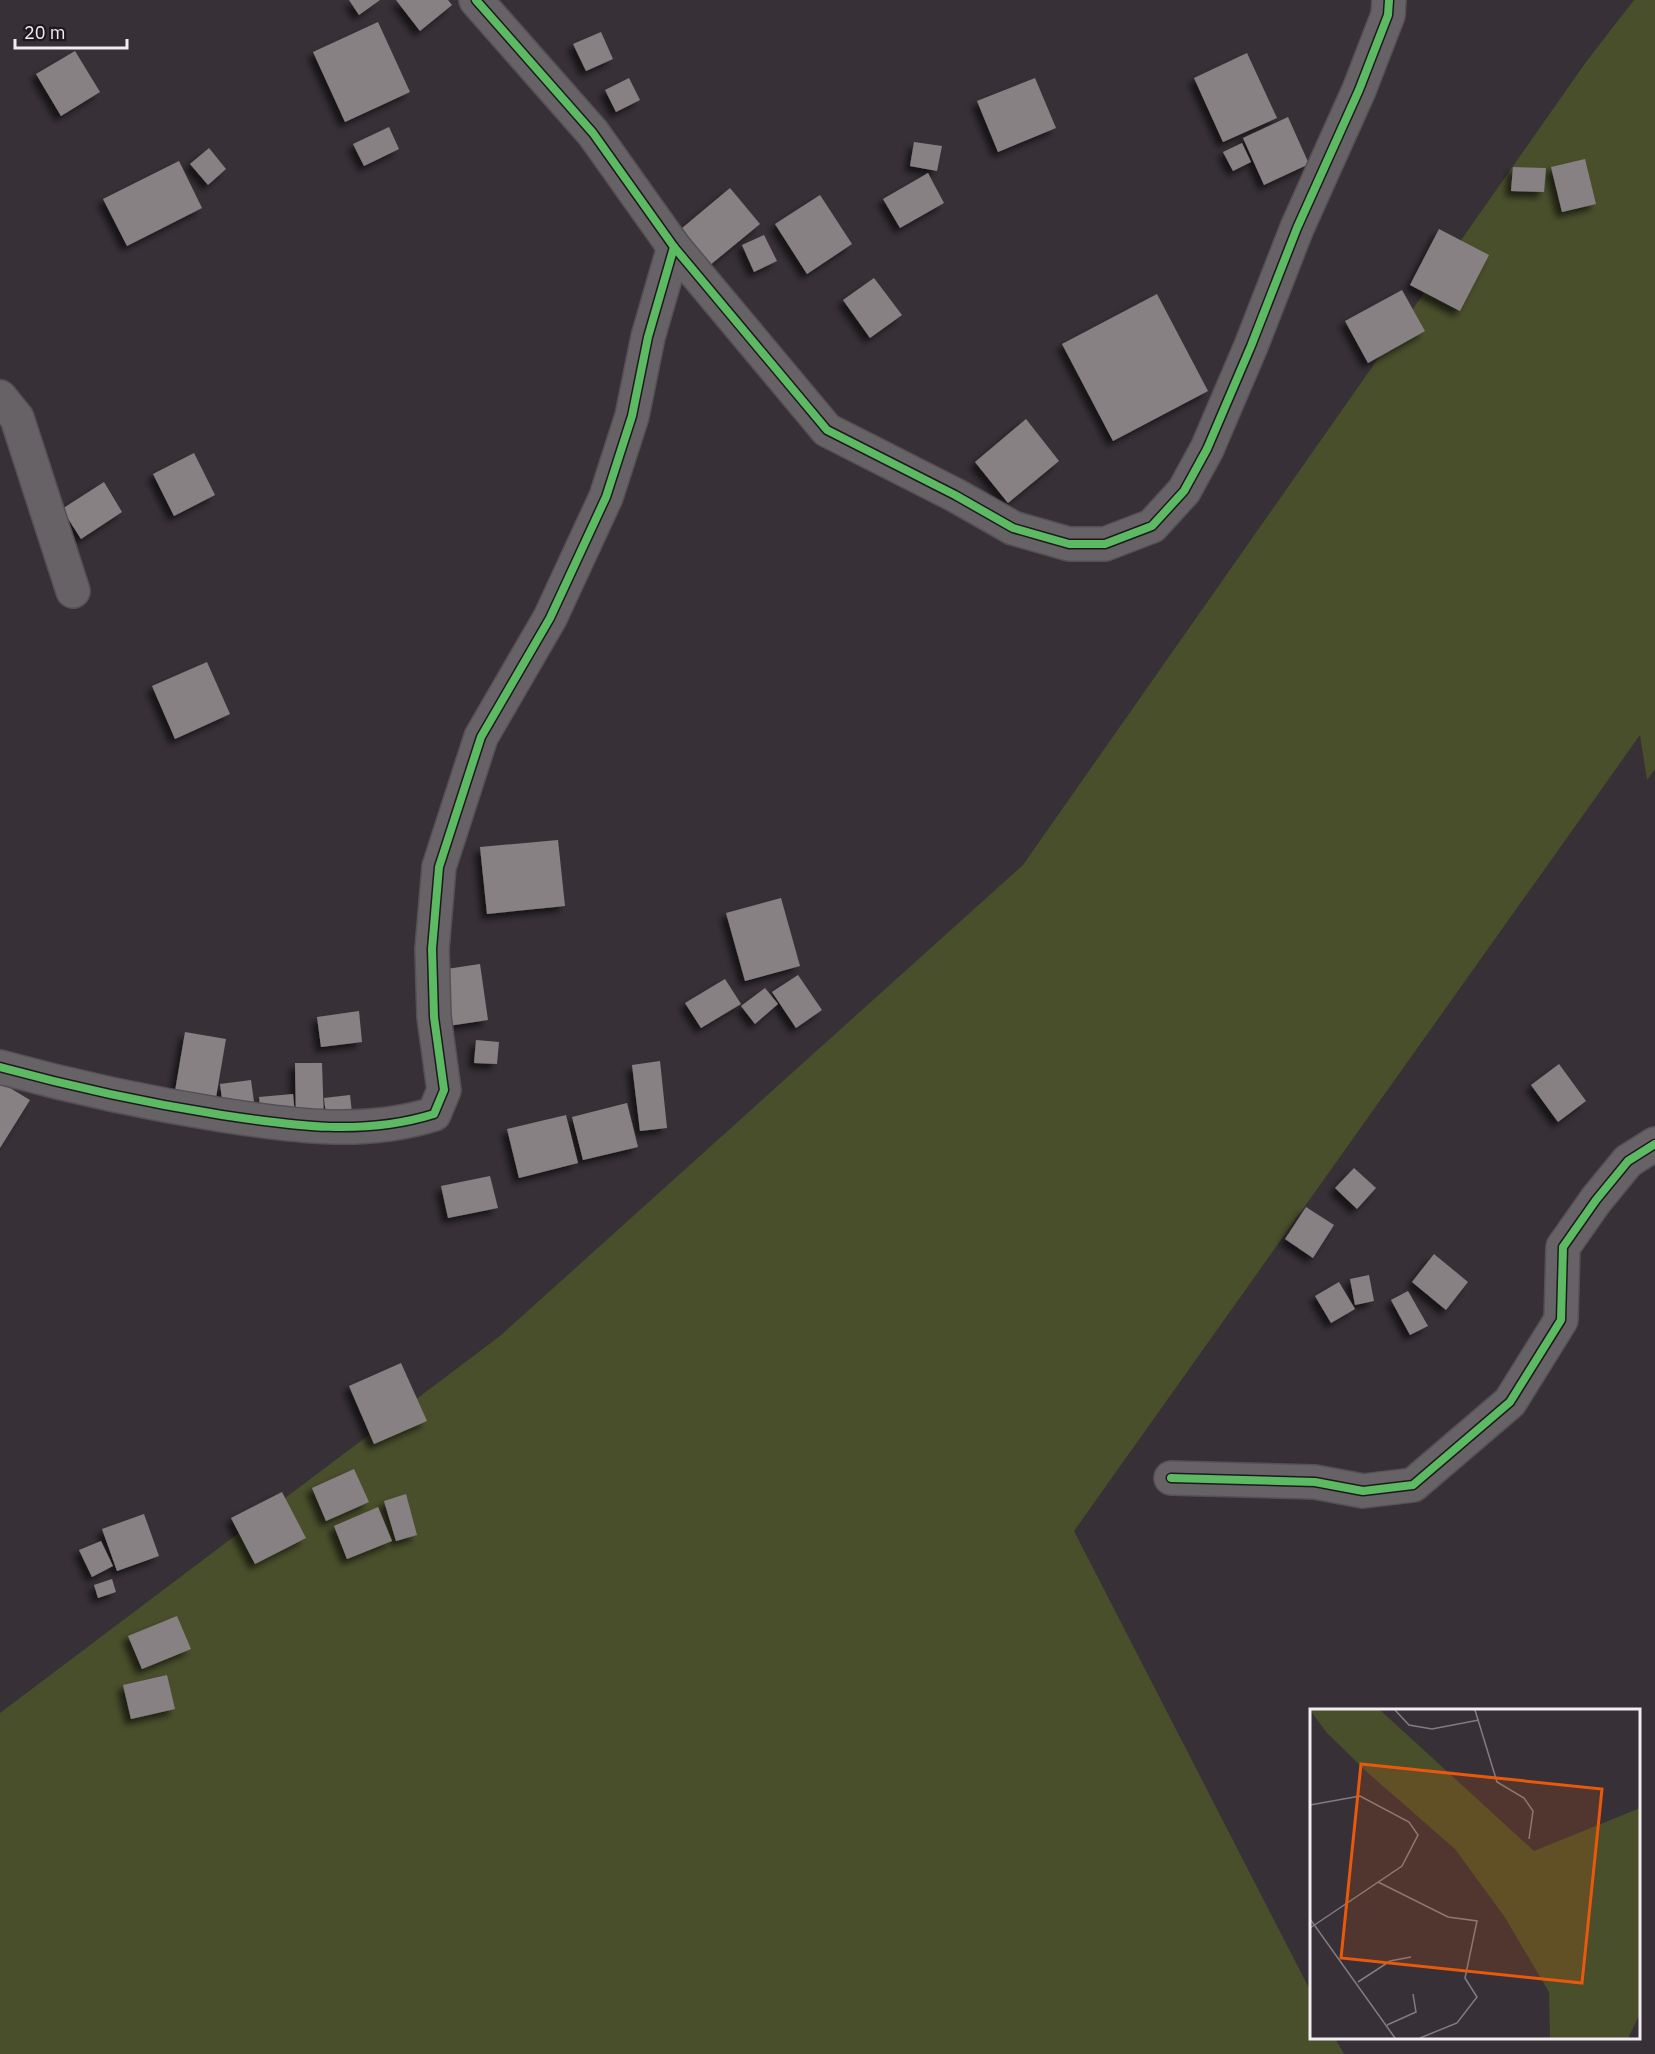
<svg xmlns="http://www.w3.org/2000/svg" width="1655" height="2054" viewBox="0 0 1655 2054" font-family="'IBM Plex Sans',sans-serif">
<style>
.green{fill:#494e2b}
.building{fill:#888183;filter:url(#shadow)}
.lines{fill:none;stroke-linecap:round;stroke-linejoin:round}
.street-casing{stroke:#555055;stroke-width:36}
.street{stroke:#666266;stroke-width:33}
.cycleway-casing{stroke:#1e191e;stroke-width:11}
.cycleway{stroke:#5cba63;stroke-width:8}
.inset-road{fill:none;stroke:#827c82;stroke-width:1.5}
.view{fill:#e8590c;fill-opacity:0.15;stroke:#e8590c;stroke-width:3}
.inset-edge{fill:none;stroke:#f3edf3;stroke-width:3}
</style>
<defs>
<filter id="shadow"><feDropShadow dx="-5.5" dy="5.5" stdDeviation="3" flood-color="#0009"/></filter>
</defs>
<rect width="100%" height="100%" fill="#373137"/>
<polygon class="green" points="1634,0 1655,0 1655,769 1647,780 1640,735 1074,1531 1311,1992 1312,2038 1335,2038 1344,2054 0,2054 0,1713 500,1336 1023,865 1586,62"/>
<g class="building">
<polygon points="349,0 380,0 359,15"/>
<polygon points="396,0 448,0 452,5 420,31"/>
<polygon points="378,22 410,92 345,122 313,52"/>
<polygon points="601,32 613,59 586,71 573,44"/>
<polygon points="75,51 100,92 61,116 36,74"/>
<polygon points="1247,53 1277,118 1223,142 1194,78"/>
<polygon points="629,78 640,100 616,112 605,90"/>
<polygon points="1035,78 1056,128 998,152 977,101"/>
<polygon points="1288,117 1309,164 1264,185 1243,138"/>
<polygon points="389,127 399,149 364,166 353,144"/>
<polygon points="914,142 942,146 937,171 910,166"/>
<polygon points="1242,143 1251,162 1233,171 1223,152"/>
<polygon points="209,148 226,169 208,185 190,164"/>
<polygon points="1585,159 1596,204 1562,212 1551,167"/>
<polygon points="179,161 202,208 127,246 103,199"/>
<polygon points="1513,167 1546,168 1544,192 1511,191"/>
<polygon points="928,173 944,203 900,228 883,199"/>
<polygon points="730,188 760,224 704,270 675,234"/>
<polygon points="820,195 852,244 807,274 775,224"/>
<polygon points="1439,229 1489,255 1460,311 1410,285"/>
<polygon points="764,235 777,261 754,272 742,245"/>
<polygon points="874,278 902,315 870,338 843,300"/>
<polygon points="1402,290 1425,331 1368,363 1345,321"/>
<polygon points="1157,294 1208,391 1113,441 1062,344"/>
<polygon points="1026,419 1059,461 1008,503 975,462"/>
<polygon points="194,453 215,495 174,516 153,474"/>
<polygon points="104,482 122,512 81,539 62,509"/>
<polygon points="207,662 230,714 175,739 152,686"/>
<polygon points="558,840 565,906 487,914 480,847"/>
<polygon points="781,898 800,966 745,981 726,913"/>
<polygon points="480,964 488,1020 448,1026 440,970"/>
<polygon points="798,975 822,1010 796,1028 772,992"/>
<polygon points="725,979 741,1004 701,1028 685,1003"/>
<polygon points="765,988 778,1004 755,1024 741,1006"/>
<polygon points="359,1011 362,1042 321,1047 317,1017"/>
<polygon points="185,1032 226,1039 213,1115 172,1109"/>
<polygon points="476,1040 499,1042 497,1064 474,1063"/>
<polygon points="660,1061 667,1128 640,1131 632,1065"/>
<polygon points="295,1063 322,1063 324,1122 296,1122"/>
<polygon points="1559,1064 1586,1101 1558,1122 1531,1085"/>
<polygon points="251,1080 254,1102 223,1107 220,1084"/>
<polygon points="0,1082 30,1100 0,1148"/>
<polygon points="293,1094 295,1115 261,1118 259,1097"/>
<polygon points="350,1095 353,1122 327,1125 324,1098"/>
<polygon points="627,1103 638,1147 583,1160 572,1117"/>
<polygon points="566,1115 578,1163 519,1178 507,1129"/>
<polygon points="1354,1168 1376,1188 1357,1209 1335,1188"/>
<polygon points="490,1176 498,1208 448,1218 441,1186"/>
<polygon points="1306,1207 1334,1225 1313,1258 1285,1239"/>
<polygon points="1434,1254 1468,1282 1446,1310 1412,1282"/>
<polygon points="1369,1275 1374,1301 1355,1305 1350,1279"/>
<polygon points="1339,1282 1355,1309 1331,1323 1315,1296"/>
<polygon points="1408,1291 1428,1326 1410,1335 1391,1300"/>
<polygon points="401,1363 427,1421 374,1444 349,1386"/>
<polygon points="354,1469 369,1502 326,1521 312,1488"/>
<polygon points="282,1492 306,1538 255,1564 231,1518"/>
<polygon points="406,1494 417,1535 396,1541 384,1501"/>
<polygon points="378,1507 392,1541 347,1559 334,1526"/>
<polygon points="144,1514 159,1556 117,1571 102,1529"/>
<polygon points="101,1541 113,1566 92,1577 79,1550"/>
<polygon points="112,1579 116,1592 98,1598 94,1585"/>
<polygon points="177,1616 191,1649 142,1669 128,1636"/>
<polygon points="167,1675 175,1709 131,1719 123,1685"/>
</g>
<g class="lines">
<g class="street-casing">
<g id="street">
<polyline points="476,0 593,133 674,247 827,430 955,495 1013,528 1069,544 1105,544 1152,526 1184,491 1207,449 1251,346 1297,228 1359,90 1388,15 1389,0"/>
<polyline points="0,397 17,418 73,591"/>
<path d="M0,1067C73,1087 147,1103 222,1115C294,1126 364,1136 434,1114L444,1090L434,1017L432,949L439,867L481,737L550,618L606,497L632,416L648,337L674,247"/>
<polyline points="1171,1478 1315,1482 1363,1491 1413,1485 1510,1402 1561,1320 1563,1247 1596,1200 1628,1161 1655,1144"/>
</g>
</g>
<use href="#street" class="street"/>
<g class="cycleway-casing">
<g id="cycleway">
<polyline points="476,0 593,133 674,247 827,430 955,495 1013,528 1069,544 1105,544 1152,526 1184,491 1207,449 1251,346 1297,228 1359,90 1388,15 1389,0"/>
<path d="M0,1067C73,1087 147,1103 222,1115C294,1126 364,1136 434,1114L444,1090L434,1017L432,949L439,867L481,737L550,618L606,497L632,416L648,337L674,247"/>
<polyline points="1171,1478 1315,1482 1363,1491 1413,1485 1510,1402 1561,1320 1563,1247 1596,1200 1628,1161 1655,1144"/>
</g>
</g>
<use href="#cycleway" class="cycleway"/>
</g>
<g transform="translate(1310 1709)">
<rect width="330" height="330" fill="#373137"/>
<path d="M0,1H70L224,142L330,99V305L318,329H240L239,283L194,207L145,140L58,64L17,24Z" fill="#494e2b"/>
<path class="inset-road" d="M85,1L99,16L122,20L169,11M165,1L187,73L214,89L223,102L219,130M0,96L50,87L99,113L108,126L92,157L0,219M68,173L138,208L167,212L155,269L167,288L147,314L110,329M0,210L85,329M48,273L80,252L101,248M77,316L106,303L103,285"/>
<path class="view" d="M51,55L292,80L272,274L31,249Z"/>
<rect width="330" height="330" class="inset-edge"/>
</g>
<path d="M15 39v9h112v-9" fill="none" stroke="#f3edf3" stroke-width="3"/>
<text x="24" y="39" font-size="18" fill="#f3edf3" stroke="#1e191e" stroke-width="4.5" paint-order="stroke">20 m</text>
</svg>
